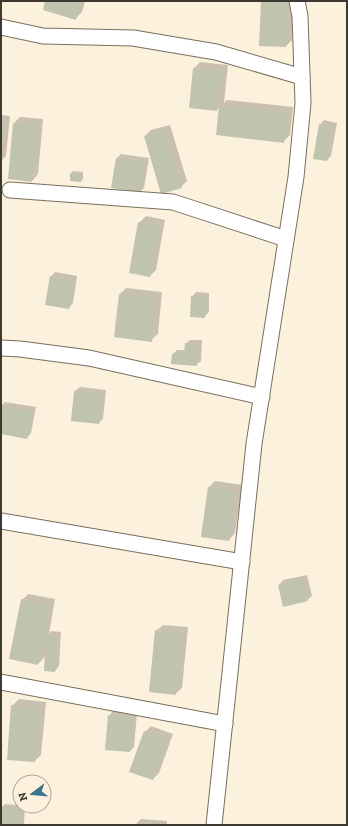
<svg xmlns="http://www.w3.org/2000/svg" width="348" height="826" viewBox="0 0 348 826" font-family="'Zilla Slab',serif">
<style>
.shadow{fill:#0003}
.building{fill:#c0c3ad}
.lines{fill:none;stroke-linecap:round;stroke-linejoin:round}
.minor-casing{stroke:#786f5d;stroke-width:17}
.minor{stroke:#fff;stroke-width:15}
</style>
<rect width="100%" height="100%" fill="#fcf1dc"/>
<g class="shadow">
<polygon points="46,1 85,1 82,12 76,18"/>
<polygon points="262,1 293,1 292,40 286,46"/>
<polygon points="200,62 228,65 224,103 227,100 293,107 290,135 284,141 220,107 217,110 194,68"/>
<polygon points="1,115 10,116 6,156 1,161"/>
<polygon points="20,117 43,119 38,174 32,181 14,123"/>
<polygon points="324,120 337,123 331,156 327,160 320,125"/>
<polygon points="170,125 187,181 181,187 145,136 151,130"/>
<polygon points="121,154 149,158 144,188 140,192 117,158"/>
<polygon points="73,171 83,172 83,179 81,181 71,173"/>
<polygon points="146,216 165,220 156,270 150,276 139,223"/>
<polygon points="55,272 77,276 73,303 69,308 51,277"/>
<polygon points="126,288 162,292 158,334 151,340 120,294"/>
<polygon points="196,292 209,293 209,312 204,317 192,297"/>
<polygon points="190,340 202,340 201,361 196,365 172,363 173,354 177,350 185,350 186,344"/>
<polygon points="80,387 106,390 103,419 99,423 75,391"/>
<polygon points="5,402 36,407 31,433 27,438 1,433 1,406"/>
<polygon points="215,481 242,485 235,533 229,540 209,487"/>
<polygon points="307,575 312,596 307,600 283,606 279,585 283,580"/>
<polygon points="28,594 55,599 49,634 51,631 61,632 59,666 55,671 46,656 38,664 22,600"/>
<polygon points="163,625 188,627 182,688 175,694 156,631"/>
<polygon points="19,699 46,702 41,755 35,761 8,759 12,706"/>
<polygon points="113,711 137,713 134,747 130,751 109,716"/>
<polygon points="151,726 173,734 159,773 153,779 145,732"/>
<polygon points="5,804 25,806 24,825 1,825 1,808"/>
<polygon points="141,819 167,821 167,825 136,825 136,824"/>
</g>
<g class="building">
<polygon points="45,1 81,1 76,20 43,10"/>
<polygon points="261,1 288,1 286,47 259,46"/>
<polygon points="193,68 222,71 217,111 189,108"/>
<polygon points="219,106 287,113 284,143 216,135"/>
<polygon points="1,122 4,122 2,142 1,142"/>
<polygon points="13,123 37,125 32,182 8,179"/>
<polygon points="319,124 333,127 327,161 313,159"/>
<polygon points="164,130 182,188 161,194 144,136"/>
<polygon points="116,158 145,163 140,193 111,188"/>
<polygon points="70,173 82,174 81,182 70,181"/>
<polygon points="138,222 160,226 150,277 129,273"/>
<polygon points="50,276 74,280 69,309 45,305"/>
<polygon points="119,294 156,298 152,342 114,337"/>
<polygon points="191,296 205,297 205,318 190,317"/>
<polygon points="185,343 198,344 197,366 171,364 172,354 184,354"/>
<polygon points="74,391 102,394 99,424 71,421"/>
<polygon points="1,406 32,411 27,439 1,434"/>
<polygon points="208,487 236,491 229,541 201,537"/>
<polygon points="303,579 308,601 283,607 278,585"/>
<polygon points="21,599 50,605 38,665 9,659"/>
<polygon points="155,630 182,633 176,695 149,692"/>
<polygon points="46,635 57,636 55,672 44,671"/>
<polygon points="11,705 40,708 35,762 7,760"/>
<polygon points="108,715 133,717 130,752 105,750"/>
<polygon points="144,731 168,740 153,780 129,772"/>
<polygon points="1,808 21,809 20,825 1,825"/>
</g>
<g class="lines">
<g class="minor-casing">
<g id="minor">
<polyline points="1,27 43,36 133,38 216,52 302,77"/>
<polyline points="10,190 173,202 286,239"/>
<polyline points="1,348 20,349 89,358 262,397"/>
<polyline points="1,521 242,562"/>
<polyline points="1,682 225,724"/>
<polyline points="214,825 254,444 296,177 303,103 300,16 297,1"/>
</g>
</g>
<use href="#minor" class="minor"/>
</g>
<rect width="348" height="826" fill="none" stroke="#3d3931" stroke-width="4"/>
<g transform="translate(32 794) rotate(254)"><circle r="19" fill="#fcf1dc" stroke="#b0a798"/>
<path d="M0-3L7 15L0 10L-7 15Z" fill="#3b748e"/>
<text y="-6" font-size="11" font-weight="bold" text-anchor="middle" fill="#3d3931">N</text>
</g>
</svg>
